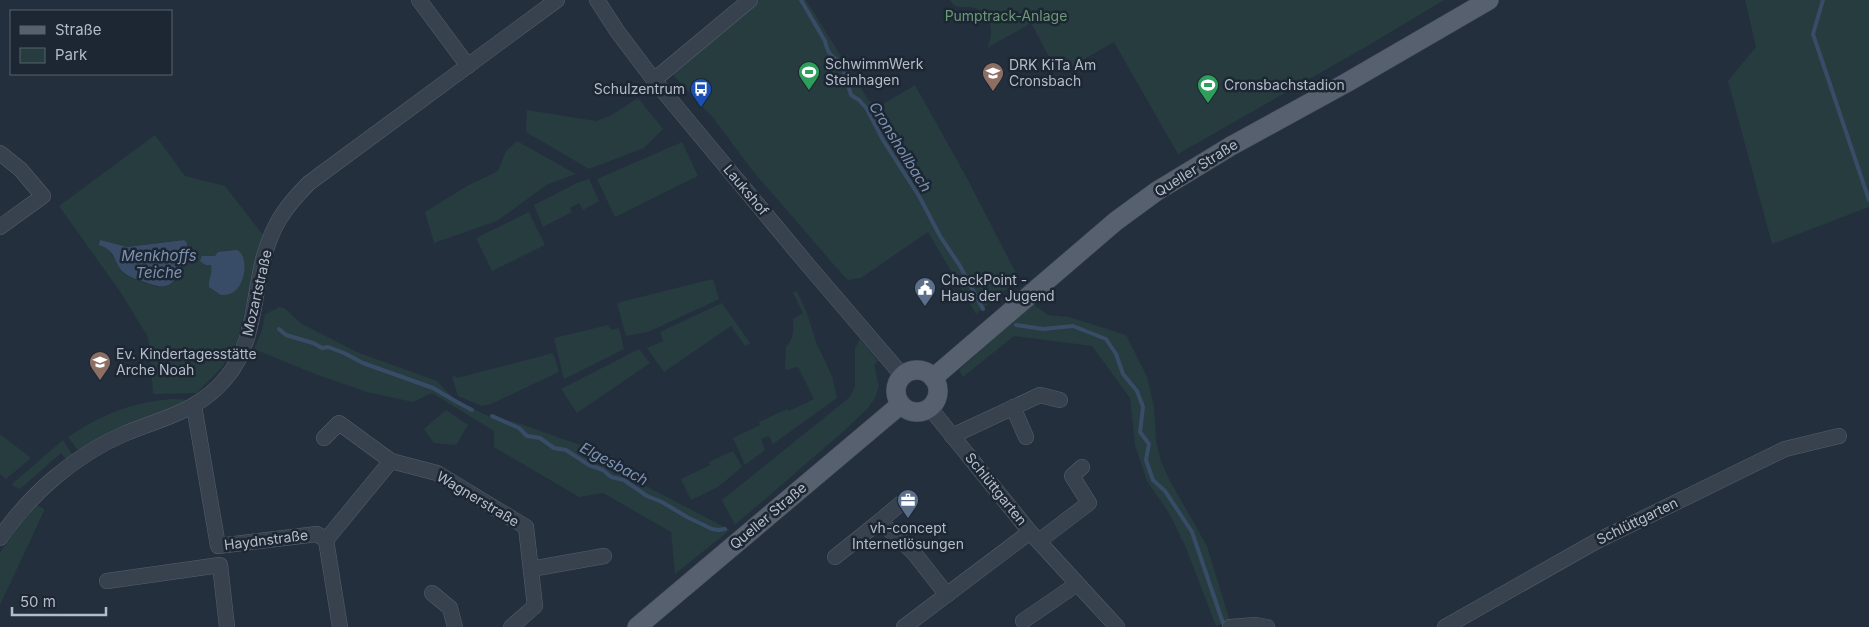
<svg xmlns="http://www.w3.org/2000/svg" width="1869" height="627" viewBox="0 0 1869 627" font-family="Inter,sans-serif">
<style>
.green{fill:#263c3f;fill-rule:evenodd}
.water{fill:#394c67}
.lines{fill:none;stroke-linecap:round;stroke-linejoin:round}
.stream{stroke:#394c67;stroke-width:4}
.minor-casing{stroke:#565f6c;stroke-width:16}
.major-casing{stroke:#414a57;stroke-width:20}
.minor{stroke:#38414e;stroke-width:15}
.major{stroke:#56606e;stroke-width:19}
.labels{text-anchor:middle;stroke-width:5;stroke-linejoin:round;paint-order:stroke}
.park-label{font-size:14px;fill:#6b9a76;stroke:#1d2633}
.poi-label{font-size:14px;fill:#b4bcc9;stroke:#1d2633;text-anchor:start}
.street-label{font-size:14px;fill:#b4bcc9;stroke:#1d2633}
.water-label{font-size:15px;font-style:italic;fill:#7c92b1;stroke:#1d2633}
</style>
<rect width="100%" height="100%" fill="#242f3e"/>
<g class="green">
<polygon points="759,0 806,0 869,101 881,105 915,85 968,180 1019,279 976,314 928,232 861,278 848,280 841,273 752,170 714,119 673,75"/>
<path d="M950,0H1444L1369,45L1178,154L1114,42L1058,74L1031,23L987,48C994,33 993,14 975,8C964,5 956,11 950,0Z"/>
<polygon points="1745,0 1869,0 1869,207 1772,244 1728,81 1756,47"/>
<polygon points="638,98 663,129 644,148 589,169 526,132 527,110 596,121 612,115"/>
<path d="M155,135L185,176L225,186L263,235L237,342L222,367L197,393L153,394L148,337L121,293L59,206ZM183,240L186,251L177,280L157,287L129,277L122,272L108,248L119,246L127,247Z"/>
<polygon points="517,141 576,174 548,184 497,221 434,243 425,212 467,186 498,171 506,151"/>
<polygon points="682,142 698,176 615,217 597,179"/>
<polygon points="589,179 599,201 583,210 579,203 570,208 572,212 543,227 534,205 579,182"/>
<polygon points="529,212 545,245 492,271 476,238"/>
<polygon points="713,279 719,299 648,332 626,336 617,303"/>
<path d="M797,291L808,316L816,342L832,376L837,398L773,444L769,436L761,439L765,450L745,465L733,438L760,425L759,422L787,409L789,411L814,399L798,367L785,370L786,347C794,338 794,330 793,319L803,313L793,293Z"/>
<polygon points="722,303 750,343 745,346 731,326 664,372 647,348 663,341 660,332"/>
<polygon points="1033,304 1048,315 1069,317 1126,335 1147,377 1154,406 1156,441 1161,461 1170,481 1207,546 1230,621 1216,626 1186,548 1169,513 1147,481 1135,445 1130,398 1092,346 1014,336 963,377 959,370"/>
<polygon points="280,307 284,308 302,324 359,353 437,381 455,400 490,417 515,422 614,457 640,483 730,530 675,574 671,532 603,493 579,497 494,447 494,431 432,393 413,402 367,392 315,374 254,349 262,330 265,314"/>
<polygon points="608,325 611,330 619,328 624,349 564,379 554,338"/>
<polygon points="860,339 878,361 874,365 879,386 875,398 869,407 844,431 735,525 722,500 850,397 855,387 855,348"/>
<polygon points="639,349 650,363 577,413 561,389"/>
<polygon points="553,353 559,372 491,404 482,406 458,396 452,377 456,376 457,378"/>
<path d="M173,399L190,400L81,450L77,449L68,437C102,414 132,402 173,399Z"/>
<polygon points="446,410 468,425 456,445 434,443 424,429"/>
<polygon points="0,434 31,458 6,479 0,474"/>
<polygon points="63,440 73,456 67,460 61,453 20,489 13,486 12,484"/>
<polygon points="733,451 742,467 718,487 691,500 681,479 710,465 709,462"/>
<polygon points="36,505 43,508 44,511 0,605 0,553 19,525"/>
</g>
<g class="water">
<path d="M100,240L127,247L184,240L187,243L186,251L189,254L188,258L184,260C174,286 169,292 142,281C135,279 126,276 121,270C113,259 115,250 99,245Z"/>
<path d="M237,250C249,256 245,282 236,290C232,294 227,295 221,295L209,287C208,279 213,273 211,265H206L200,261L202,256H215L218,252Z"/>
</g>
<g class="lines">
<g class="stream">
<path d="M801,0L825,41C827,52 831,57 841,62L851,95L859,100L867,109L883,140L919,196L940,236L960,266L983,309"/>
<polyline points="1823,0 1813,34 1869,200"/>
<polyline points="1016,325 1043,329 1073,326 1106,339 1116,354 1123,374 1137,391 1143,407 1140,432 1149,444 1146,460 1153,480 1165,491 1192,532 1223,623"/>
<polyline points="279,329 286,335 313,343 322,348 328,347 344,353 363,363 433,388 457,402 472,410"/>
<polyline points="492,416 519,428 527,436 540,438 554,448 566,450 589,465 603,470 611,477 624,480 647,496 662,502 687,517 712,529 719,530 725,529"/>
</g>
<g class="minor-casing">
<g id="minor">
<polyline points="419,0 468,66"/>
<polyline points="597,0 617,31 654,80 807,264 902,375"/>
<polyline points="654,80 750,0"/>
<polyline points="0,153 20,169 43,196 0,227"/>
<polyline points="194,406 218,546 317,534 326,540 391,461 339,423 324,438"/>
<polyline points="1013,407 1026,437"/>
<polyline points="930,408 1030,532 1117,627"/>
<polyline points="952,436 1040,395 1060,400"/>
<polyline points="391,461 437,473 526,527 535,606 511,627"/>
<polyline points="880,521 900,504"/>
<path d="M0,538C30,494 75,455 124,434C162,418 198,412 226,378C254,345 253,300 263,260C272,226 284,208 309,183L557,0"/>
<polyline points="326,540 340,627"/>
<polyline points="1039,541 1089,503 1072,476 1082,467"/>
<polyline points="835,557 880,521 914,553 947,595"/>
<polyline points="531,569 604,556"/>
<polyline points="107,581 220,565 227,627"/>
<polyline points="432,593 450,608 455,627"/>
<polyline points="1023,621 1077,584"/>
<polyline points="904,627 1030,532"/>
<polyline points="1230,627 1256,625 1267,627"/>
<polyline points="1445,627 1595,542 1785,449 1839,436"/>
</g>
</g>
<g class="major-casing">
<g id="major">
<circle cx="917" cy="391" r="21"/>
<polyline points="933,378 1116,221 1157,191 1231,146 1346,83 1489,0"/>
<polyline points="637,627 900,405"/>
</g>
</g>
<use href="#minor" class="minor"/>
<use href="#major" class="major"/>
</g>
<defs>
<g id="stadium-pin" transform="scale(1.125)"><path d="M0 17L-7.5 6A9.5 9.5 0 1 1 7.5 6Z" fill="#2e9e5b" stroke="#1d2633"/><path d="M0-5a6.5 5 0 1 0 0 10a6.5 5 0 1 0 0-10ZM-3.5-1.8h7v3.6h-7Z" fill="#fff"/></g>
<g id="school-pin" transform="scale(1.125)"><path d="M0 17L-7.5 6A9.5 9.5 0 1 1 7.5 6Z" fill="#8d6e63" stroke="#1d2633"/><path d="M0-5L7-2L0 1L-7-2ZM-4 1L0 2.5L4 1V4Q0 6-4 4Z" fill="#fff"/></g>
<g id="bus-pin" transform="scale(1.125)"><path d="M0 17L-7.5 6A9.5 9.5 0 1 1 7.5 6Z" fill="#1a4fb4" stroke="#1d2633"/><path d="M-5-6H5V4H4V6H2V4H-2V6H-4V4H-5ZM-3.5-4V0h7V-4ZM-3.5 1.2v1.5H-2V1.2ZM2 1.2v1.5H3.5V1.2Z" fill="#fff"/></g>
<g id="civic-pin" transform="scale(1.125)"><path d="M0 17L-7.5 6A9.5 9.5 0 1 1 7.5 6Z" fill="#5c6f8a" stroke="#1d2633"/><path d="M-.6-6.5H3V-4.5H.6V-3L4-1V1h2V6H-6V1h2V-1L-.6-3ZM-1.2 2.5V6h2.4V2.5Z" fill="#fff"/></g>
<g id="office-pin" transform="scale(1.125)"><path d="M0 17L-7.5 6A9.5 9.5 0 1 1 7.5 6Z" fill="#5c6f8a" stroke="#1d2633"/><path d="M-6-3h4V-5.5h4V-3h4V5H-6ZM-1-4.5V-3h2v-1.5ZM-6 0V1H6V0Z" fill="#fff"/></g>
</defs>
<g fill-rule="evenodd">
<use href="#stadium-pin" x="809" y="72"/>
<use href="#school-pin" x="993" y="73"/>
<use href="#stadium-pin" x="1208" y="85"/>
<use href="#bus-pin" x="701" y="89"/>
<use href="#civic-pin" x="925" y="288"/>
<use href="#school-pin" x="100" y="362"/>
<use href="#office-pin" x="908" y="500"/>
</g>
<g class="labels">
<g class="park-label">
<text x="1006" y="21">Pumptrack-Anlage</text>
</g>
<g class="poi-label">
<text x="825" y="69">SchwimmWerk<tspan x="825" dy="16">Steinhagen</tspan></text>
<text x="1009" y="70">DRK KiTa Am<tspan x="1009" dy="16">Cronsbach</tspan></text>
<text x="1224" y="90">Cronsbachstadion</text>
<text x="685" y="94" text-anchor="end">Schulzentrum</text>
<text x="941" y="285">CheckPoint -<tspan x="941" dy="16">Haus der Jugend</tspan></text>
<text x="116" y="359">Ev. Kindertagesstätte<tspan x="116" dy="16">Arche Noah</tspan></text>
<text x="908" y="533" text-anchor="middle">vh-concept<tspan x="908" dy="16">Internetlösungen</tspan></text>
</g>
<g class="street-label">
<text transform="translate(1196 168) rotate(-32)" y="5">Queller Straße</text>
<text transform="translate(746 190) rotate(50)" y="5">Laukshof</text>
<text transform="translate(257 293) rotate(-77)" y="5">Mozartstraße</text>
<text transform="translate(996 489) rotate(51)" y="5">Schlüttgarten</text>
<text transform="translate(478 499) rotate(31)" y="5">Wagnerstraße</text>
<text transform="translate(768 516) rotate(-40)" y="5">Queller Straße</text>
<text transform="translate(1637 521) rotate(-26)" y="5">Schlüttgarten</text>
<text transform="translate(266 540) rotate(-7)" y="5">Haydnstraße</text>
</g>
<g class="water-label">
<text transform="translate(900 147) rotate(58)" y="5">Cronshollbach</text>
<text x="159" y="261">Menkhoffs<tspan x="159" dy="17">Teiche</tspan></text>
<text transform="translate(614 464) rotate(28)" y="5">Elgesbach</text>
</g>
</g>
<rect x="10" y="10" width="162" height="65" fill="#1d2633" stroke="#59626f"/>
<rect x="20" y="26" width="25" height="8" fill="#56606e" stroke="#59626f"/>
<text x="55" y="35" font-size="15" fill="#b4bcc9">Straße</text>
<rect x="20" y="48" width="25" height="15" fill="#263c3f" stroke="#59626f"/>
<text x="55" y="60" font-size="15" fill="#b4bcc9">Park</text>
<path d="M12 607v8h94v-8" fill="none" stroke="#b4bcc9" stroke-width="2.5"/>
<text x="20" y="607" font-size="15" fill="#b4bcc9" stroke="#1d2633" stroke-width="4" paint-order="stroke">50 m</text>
</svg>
